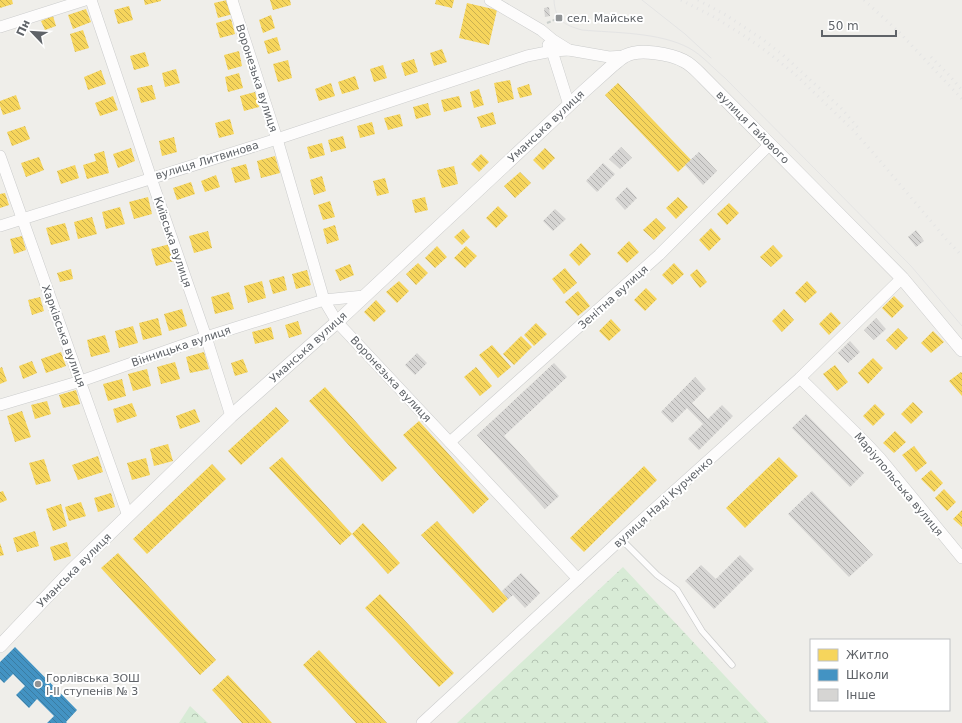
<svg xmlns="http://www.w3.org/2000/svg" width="962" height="723" viewBox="0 0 962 723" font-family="'DejaVu Sans',sans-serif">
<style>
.forest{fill:url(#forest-crowns)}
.homes{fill:url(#homes-back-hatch)}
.schools{fill:url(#schools-back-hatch)}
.building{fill:url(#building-back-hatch)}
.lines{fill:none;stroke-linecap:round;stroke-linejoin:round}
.service-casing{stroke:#cbcccc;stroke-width:7}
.minor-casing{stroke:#cbcccc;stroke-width:12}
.tertiary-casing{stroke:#cbcccc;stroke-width:14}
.path{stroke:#cacfcc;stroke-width:2;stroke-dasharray:4 2;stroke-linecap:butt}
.service{stroke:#fdfcfc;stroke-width:5.5}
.minor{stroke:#fdfcfc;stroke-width:11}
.tertiary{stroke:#fdfcfc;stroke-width:13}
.tram{stroke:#e4e4e4;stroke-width:1}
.rail{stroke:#e4e4e4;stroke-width:3;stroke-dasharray:1 5;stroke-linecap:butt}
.poi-dot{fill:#919496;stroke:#fff;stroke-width:1.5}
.labels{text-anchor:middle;stroke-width:4;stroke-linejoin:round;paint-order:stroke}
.poi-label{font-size:11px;fill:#5f6368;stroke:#fff;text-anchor:start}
.street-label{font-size:11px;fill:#5f6368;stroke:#fff}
</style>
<defs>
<pattern id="forest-crowns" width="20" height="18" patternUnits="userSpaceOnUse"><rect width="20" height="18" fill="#d8ebd6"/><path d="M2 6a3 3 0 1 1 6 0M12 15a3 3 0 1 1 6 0" fill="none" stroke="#b2c2b1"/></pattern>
<pattern id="homes-back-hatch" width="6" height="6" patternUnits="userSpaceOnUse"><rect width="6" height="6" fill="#f6d55c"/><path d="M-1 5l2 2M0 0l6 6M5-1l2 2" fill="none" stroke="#cab050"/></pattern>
<pattern id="schools-back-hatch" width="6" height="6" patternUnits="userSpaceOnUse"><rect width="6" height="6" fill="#4393c3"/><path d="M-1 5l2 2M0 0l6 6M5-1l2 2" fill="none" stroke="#3b7ca2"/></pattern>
<pattern id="building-back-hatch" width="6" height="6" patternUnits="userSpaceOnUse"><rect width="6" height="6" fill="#d6d5d3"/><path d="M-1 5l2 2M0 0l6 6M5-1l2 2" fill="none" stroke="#b1b0af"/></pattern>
</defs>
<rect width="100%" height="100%" fill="#efeeea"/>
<g class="forest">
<polygon points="623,567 769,723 457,723"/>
<polygon points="190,706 208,723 179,723"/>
</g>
<g class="homes">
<polygon points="0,0 12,0 13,4 0,8"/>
<polygon points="144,0 161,0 161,1 145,5"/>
<polygon points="227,0 229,0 233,14 218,18 214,3"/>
<polygon points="270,0 290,0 291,5 273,10"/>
<polygon points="436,0 454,0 452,8 435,4"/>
<polygon points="467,3 497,10 489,45 459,38"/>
<polygon points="129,6 133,20 118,24 114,10"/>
<polygon points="86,9 91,22 73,29 68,15"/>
<polygon points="271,15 275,28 263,33 259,20"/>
<polygon points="53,16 56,26 45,30 41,21"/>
<polygon points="231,19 235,34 220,38 216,23"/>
<polygon points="83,30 89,48 75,52 70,34"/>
<polygon points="277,37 281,50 268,54 264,41"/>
<polygon points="442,49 447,62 434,66 430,53"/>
<polygon points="239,51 242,66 228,70 224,55"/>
<polygon points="145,52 149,66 134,70 130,56"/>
<polygon points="414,59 418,72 405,76 401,63"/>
<polygon points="288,60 292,78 278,82 273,64"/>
<polygon points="383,65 387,78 374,82 370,69"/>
<polygon points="176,69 180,83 165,87 162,73"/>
<polygon points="101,70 106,84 88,90 84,77"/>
<polygon points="239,73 243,88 228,92 225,77"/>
<polygon points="355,76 359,89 342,94 338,82"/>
<polygon points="510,80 514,99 498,103 494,83"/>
<polygon points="331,83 335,96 319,101 315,89"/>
<polygon points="618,83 691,160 678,172 605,95"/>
<polygon points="529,84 532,95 520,98 517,88"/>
<polygon points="152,85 156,99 141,103 137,88"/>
<polygon points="479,89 484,105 474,108 470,92"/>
<polygon points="255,92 259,107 244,111 240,96"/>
<polygon points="16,95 21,109 3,115 0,106 0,101"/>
<polygon points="113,96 118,110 100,116 95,103"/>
<polygon points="459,96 462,107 444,112 441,100"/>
<polygon points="428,103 431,115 416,119 413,107"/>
<polygon points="493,112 496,124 481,128 477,117"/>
<polygon points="400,114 403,126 388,130 384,118"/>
<polygon points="230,119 234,134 219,138 215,123"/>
<polygon points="372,122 375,134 360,138 357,126"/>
<polygon points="25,126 30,139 12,146 7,132"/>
<polygon points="343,136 346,148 331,152 328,140"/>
<polygon points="174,137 177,152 162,156 159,141"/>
<polygon points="322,143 325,155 310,159 307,147"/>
<polygon points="131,148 135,161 118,168 113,154"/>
<polygon points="545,148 555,158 543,170 533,160"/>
<polygon points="104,151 109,173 87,179 83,165 96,161 94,154"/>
<polygon points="481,154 489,162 479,172 471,164"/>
<polygon points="275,156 280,173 261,178 257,161"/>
<polygon points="39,157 44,170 26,177 21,163"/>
<polygon points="246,164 250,179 235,183 231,168"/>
<polygon points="75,165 79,178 61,184 57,171"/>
<polygon points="454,166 458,184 442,188 437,170"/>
<polygon points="520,172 531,183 515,198 504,186"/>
<polygon points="216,175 220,187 205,192 201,181"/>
<polygon points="322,176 326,191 314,195 310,180"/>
<polygon points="385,178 389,193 377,196 373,181"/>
<polygon points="191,182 195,194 177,200 173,188"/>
<polygon points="5,193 9,205 0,208 0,194"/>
<polygon points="148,197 152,214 134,219 129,202"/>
<polygon points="425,197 428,210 415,213 412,200"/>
<polygon points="678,197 688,207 676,219 666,208"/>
<polygon points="330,201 335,217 323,220 318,205"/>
<polygon points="729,203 739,213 727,225 717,214"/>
<polygon points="498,206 508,216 496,228 486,218"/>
<polygon points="120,207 125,224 106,229 102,212"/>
<polygon points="92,217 97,234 78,239 74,222"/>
<polygon points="656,218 666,228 654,240 643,230"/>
<polygon points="65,223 70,240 51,245 46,228"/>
<polygon points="335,225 339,240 327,244 323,229"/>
<polygon points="711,228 721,239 709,251 699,240"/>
<polygon points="463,229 470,237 462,245 454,237"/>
<polygon points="208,231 212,248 194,253 189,236"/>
<polygon points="22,236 26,250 14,254 10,239"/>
<polygon points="629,241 639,252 627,263 617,253"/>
<polygon points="581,243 591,254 579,266 569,255"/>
<polygon points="170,244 174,261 156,266 151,249"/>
<polygon points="773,245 783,256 771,267 760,257"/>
<polygon points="437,246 447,257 435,268 425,258"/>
<polygon points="466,246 477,256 465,268 454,258"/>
<polygon points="418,263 428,273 416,285 406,274"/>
<polygon points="674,263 684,274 672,285 662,275"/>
<polygon points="350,264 354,275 340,281 335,270"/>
<polygon points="565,268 577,283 564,294 552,279"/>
<polygon points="71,269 73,279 60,282 57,273"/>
<polygon points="697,269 707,282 700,288 690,275"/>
<polygon points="307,270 311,285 296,289 292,274"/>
<polygon points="284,276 287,290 273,294 269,280"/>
<polygon points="262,281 266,298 248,303 244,286"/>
<polygon points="399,281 409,291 397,303 386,292"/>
<polygon points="807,281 817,292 805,303 795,293"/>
<polygon points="646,288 657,299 645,311 634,300"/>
<polygon points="578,291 590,306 578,316 565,302"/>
<polygon points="229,292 234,309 215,314 211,297"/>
<polygon points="894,296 904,306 892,318 882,308"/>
<polygon points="40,297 44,311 32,315 28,300"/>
<polygon points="376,300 386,311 374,322 364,312"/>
<polygon points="182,309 187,326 169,331 164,314"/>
<polygon points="784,309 794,320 782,332 772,321"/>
<polygon points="831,312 841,323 829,335 819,324"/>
<polygon points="158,318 162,335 143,340 139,323"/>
<polygon points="611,319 621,330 609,341 599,331"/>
<polygon points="298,321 302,334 289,338 285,325"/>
<polygon points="536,323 547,334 534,346 524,335"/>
<polygon points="133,326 138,343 119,348 115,331"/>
<polygon points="271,327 274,339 255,344 252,332"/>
<polygon points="898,328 908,338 896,350 886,340"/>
<polygon points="933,331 944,342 931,353 921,343"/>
<polygon points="105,335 110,352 91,357 87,340"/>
<polygon points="521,336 532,347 514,365 503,354"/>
<polygon points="492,345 511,367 498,378 479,355"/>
<polygon points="61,352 66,366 46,373 41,359"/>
<polygon points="204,352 209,369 190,373 186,357"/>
<polygon points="873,358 883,368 868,384 858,373"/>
<polygon points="243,359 248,372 235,376 231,363"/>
<polygon points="32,361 37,373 23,379 19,366"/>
<polygon points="175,362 180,379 161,384 157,367"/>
<polygon points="835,365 848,382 837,391 823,374"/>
<polygon points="2,367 7,381 0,384 0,368"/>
<polygon points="476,367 492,386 480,396 464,377"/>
<polygon points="147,369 151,386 133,391 128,374"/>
<polygon points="961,372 962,373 962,396 949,381"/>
<polygon points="122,379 126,396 108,401 103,384"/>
<polygon points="325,387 397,468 382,482 309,401"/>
<polygon points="76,390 80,404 63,408 59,395"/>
<polygon points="47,401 51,414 35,419 31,405"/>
<polygon points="913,402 923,412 911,424 901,414"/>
<polygon points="132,403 137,416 117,423 113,409"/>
<polygon points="875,404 885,414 873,426 863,416"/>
<polygon points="276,407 289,421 241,465 228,451"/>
<polygon points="195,409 200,422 180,429 176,416"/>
<polygon points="22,411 31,437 15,442 7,416"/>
<polygon points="419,421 489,499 473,514 403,435"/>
<polygon points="895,431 906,442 894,453 883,443"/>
<polygon points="168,444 173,461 154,466 150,449"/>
<polygon points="914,446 927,463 916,472 902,455"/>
<polygon points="98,456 103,472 78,480 72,465"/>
<polygon points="282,457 352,534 363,523 400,563 388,574 352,534 340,545 269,468"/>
<polygon points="779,457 798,476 745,528 726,508"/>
<polygon points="146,458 150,475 132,480 127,463"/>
<polygon points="44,459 51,481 36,485 29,463"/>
<polygon points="212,464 226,479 147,554 133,539"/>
<polygon points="644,466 657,480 584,552 570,538"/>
<polygon points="931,470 943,483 934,492 921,479"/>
<polygon points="944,489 956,502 947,511 935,498"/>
<polygon points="3,491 7,500 0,503 0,492"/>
<polygon points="111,493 115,507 98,512 94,498"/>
<polygon points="81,502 86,516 69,521 65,507"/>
<polygon points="61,504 67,526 53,531 46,509"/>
<polygon points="962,510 962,527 953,519"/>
<polygon points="437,521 508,599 493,613 421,535"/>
<polygon points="35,531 39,546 17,552 13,538"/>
<polygon points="67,542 71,556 54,561 50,547"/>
<polygon points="0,543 4,555 0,556"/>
<polygon points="118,553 216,660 200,675 101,568"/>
<polygon points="380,594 454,673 439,687 365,608"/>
<polygon points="319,650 387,723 356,723 303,665"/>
<polygon points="228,675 272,723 242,723 212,690"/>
</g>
<polygon class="schools" points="15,647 77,710 66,722 67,723 47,723 54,716 37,699 29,708 16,695 25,686 13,674 4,683 0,679 0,662"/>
<g class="building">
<polygon points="549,7 550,16 545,17 544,8"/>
<polygon points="621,147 632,158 620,169 609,159"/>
<polygon points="699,152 717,171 703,185 685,165"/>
<polygon points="603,163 615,174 597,192 586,181"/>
<polygon points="627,187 637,198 625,210 615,199"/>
<polygon points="555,209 566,219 553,231 543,221"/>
<polygon points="916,230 924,241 916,247 908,237"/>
<polygon points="876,318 886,329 874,340 864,330"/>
<polygon points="850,341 860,352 848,363 838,353"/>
<polygon points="417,353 427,363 415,375 405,365"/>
<polygon points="554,363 567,377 504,436 559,496 545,509 477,435"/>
<polygon points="695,377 706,389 692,403 708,419 722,405 733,416 699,450 688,439 703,424 687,408 672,423 661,412"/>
<polygon points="806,414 864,473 850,487 792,428"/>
<polygon points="812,491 873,555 849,577 788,514"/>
<polygon points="740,555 754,569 714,609 685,581 701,565 716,579"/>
<polygon points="521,573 540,593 525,608 513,595 508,599 502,591"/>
</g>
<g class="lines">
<g class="service-casing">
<polyline id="service" points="621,539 657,575 677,590 702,631 732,665"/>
</g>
<g class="minor-casing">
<g id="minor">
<polyline points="91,0 151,178 206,337 231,416"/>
<polyline points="232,0 277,139 324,300 337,322 578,579"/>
<polyline points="490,0 541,30 553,40 569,50 609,57 625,56"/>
<polyline points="0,27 85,0"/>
<polyline points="548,45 552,51 569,105"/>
<polyline points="0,156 128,516"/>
<polyline points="0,226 277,139 527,56 552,51 569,50"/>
<polyline points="800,378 866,443 880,458 962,558"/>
<polyline points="0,405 81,381 206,337 324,300 364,296"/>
<polyline points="450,442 659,255 770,144"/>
<polyline points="422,723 621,539 800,378 902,278"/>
</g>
</g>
<g class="tertiary-casing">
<path id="tertiary" d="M0,646L72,570L231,416L337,322L583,92C593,83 603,74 613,65C617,62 621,58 625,56C639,48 671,54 684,61C692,65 697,71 703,77L902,278L962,350"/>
</g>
<polyline class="path" points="547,23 559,18"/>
<use href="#service" class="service"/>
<use href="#minor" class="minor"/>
<use href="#tertiary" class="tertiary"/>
<g class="tram">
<path d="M554,0C555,20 564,25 582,30C615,33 659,32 689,48C702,55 713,68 725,78L911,266L962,326"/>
<polyline points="642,0 685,34 711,58"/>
</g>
<g class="rail">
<polyline points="681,0 714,17 743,35 766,51 796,75 853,130 875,155 946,239 962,256"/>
<polyline points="698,0 726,15 762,39 783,55 840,107 860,130"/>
<polyline points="864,0 900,33 962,99"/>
<polyline points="931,57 948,74 962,90"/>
</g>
</g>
<g class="poi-dot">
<rect x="555" y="14" width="8" height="8" rx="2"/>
<circle cx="38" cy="684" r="4"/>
</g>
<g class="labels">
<g class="poi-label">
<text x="567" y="22">сел. Майське</text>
<text x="46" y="682">Горлівська ЗОШ<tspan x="46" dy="13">І-ІІ ступенів № 3</tspan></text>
</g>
<g class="street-label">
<text transform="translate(257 78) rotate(72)" y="4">Воронезька вулиця</text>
<text transform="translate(546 126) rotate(-43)" y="4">Уманська вулиця</text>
<text transform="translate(753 127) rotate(45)" y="4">вулиця Гайового</text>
<text transform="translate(207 160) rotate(-17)" y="4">вулиця Литвинова</text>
<text transform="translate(173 242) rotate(71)" y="4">Київська вулиця</text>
<text transform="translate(613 297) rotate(-42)" y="4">Зенітна вулиця</text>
<text transform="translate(64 336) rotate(70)" y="4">Харківська вулиця</text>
<text transform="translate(181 346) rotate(-19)" y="4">Вінницька вулиця</text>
<text transform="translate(308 347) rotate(-42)" y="4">Уманська вулиця</text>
<text transform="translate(391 379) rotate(47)" y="4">Воронезька вулиця</text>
<text transform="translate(899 484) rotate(50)" y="4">Маріупольська вулиця</text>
<text transform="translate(663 502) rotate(-42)" y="4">вулиця Наді Курченко</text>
<text transform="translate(74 570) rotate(-45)" y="4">Уманська вулиця</text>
</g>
</g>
<rect x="810" y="639" width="140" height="72" fill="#ffffff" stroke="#bfc1c3"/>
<rect x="818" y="649" width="20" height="12" fill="#f6d55c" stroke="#bfc1c3"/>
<text x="846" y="659" font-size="12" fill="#5f6368">Житло</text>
<rect x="818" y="669" width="20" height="12" fill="#4393c3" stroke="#bfc1c3"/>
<text x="846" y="679" font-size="12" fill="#5f6368">Школи</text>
<rect x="818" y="689" width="20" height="12" fill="#d6d5d3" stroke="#bfc1c3"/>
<text x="846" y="699" font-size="12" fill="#5f6368">Інше</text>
<g transform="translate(32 32) rotate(295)" stroke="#ffffff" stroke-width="3" paint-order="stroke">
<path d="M0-3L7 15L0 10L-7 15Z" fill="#5f6368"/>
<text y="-6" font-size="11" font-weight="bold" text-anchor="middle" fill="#5f6368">Пн</text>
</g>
<path d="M822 30v6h74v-6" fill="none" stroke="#5f6368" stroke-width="2"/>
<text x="828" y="30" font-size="12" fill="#5f6368" stroke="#ffffff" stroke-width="3" paint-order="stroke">50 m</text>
</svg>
